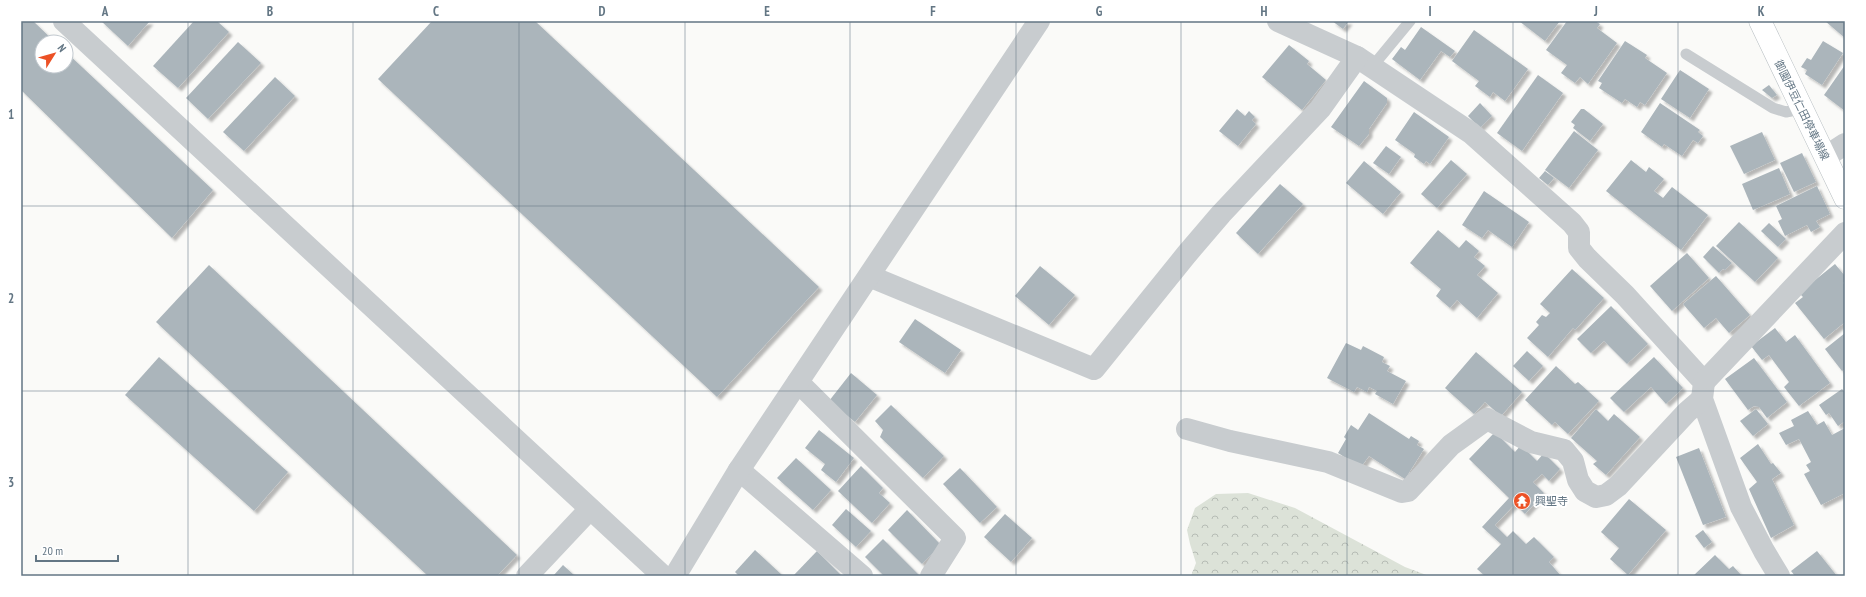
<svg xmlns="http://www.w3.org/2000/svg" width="1866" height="597" viewBox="0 0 1866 597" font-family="'PT Sans Narrow','Noto Sans JP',sans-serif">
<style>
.forest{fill:url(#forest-crowns)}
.building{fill:#abb5bb;filter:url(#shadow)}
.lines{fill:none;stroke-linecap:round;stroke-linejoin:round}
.secondary-casing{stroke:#b7bec2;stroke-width:23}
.service{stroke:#c8cccf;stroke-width:11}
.minor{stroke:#c8cccf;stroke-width:22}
.tertiary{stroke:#c8cccf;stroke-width:22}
.secondary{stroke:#fff;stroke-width:22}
.grid{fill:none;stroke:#637684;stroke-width:1;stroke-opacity:0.55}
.labels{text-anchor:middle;stroke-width:4;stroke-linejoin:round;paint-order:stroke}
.street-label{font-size:11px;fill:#637684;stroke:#fff}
.poi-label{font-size:11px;fill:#637684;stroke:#fff;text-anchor:start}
.neatline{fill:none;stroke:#637684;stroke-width:1.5}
.grid-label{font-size:13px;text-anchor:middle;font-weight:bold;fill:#637684}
</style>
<defs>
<pattern id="forest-crowns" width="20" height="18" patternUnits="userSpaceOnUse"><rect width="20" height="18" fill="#dce2d8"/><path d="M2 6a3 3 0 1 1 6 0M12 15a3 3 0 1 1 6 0" fill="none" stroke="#b6bcb5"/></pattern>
<filter id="shadow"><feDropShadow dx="3.5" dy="3.5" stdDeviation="1" flood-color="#0004"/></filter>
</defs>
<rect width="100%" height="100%" fill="#fafaf8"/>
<polygon class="forest" points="1248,493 1295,508 1405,567 1429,576 1191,576 1196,563 1190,544 1187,530 1195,508 1216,494"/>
<g class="building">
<polygon points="21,21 33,21 55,42 42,42 42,66 66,66 66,52 213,190 172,238 21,90"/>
<polygon points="101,21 150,21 128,46"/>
<polygon points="194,21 217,21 229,32 178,88 153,66"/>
<polygon points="432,21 535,21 819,287 717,397 378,79"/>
<polygon points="1332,21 1349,21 1343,29"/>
<polygon points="1519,21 1560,21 1545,41"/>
<polygon points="1567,21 1595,21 1600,24 1597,28 1617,43 1588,84 1580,77 1575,83 1561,73 1567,65 1546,50"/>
<polygon points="1825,21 1845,21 1845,38"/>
<polygon points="1421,27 1455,51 1450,57 1441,51 1420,80 1392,59 1401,47 1405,50"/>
<polygon points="1474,30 1528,69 1505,101 1493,92 1490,97 1475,86 1479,81 1452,61"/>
<polygon points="1625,41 1647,55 1645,58 1667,73 1645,105 1640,102 1637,107 1625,99 1622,103 1599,88 1602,83 1598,81"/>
<polygon points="1823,41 1843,53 1822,85 1805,74 1807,70 1801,67 1807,58 1811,60"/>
<polygon points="238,42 261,63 208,119 186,98"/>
<polygon points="1289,45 1309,61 1307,64 1326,80 1302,110 1262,77"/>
<polygon points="1845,65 1845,111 1824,95"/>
<polygon points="1680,70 1709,89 1690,118 1661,99"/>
<polygon points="1538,75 1563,93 1522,151 1497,133"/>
<polygon points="275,77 295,96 244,151 223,132"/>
<polygon points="1364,81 1387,98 1387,103 1369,129 1369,134 1359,146 1331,127"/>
<polygon points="1769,85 1777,95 1772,98 1762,90"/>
<polygon points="1480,103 1492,116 1480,128 1468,116"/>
<polygon points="1660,103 1700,130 1698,132 1703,136 1698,143 1693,140 1682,156 1664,144 1662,147 1641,132"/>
<polygon points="1237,109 1245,116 1249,111 1255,117 1252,120 1256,124 1238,146 1219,131"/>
<polygon points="1581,109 1584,109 1603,124 1590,141 1573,128 1575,125 1571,122"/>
<polygon points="1414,112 1449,137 1430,164 1426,161 1424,164 1414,157 1415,154 1395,140"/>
<polygon points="1574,131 1598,150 1569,188 1545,170"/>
<polygon points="1762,132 1775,160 1744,174 1730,146"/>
<polygon points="1386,146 1401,157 1389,174 1373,163"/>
<polygon points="1802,153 1816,182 1794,192 1780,163"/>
<polygon points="1451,160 1467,174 1437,208 1421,194"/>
<polygon points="1631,160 1646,172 1649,167 1664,179 1654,191 1663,198 1672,187 1708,215 1681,250 1606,191"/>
<polygon points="1364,161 1401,192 1383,214 1346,183"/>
<polygon points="1779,168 1790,194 1753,210 1742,184"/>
<polygon points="1545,171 1554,178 1548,185 1539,178"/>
<polygon points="1280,184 1303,204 1258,254 1236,233"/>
<polygon points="1817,186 1830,214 1816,221 1820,227 1811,232 1807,225 1785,236 1778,221 1782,219 1776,206"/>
<polygon points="1484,191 1529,222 1512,247 1488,230 1482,238 1462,225"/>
<polygon points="1739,222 1778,258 1755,282 1716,246"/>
<polygon points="1769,223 1786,239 1778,247 1761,231"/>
<polygon points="1438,230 1459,248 1466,240 1479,251 1474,257 1485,266 1477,275 1498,293 1477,318 1457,300 1450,308 1436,296 1441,289 1410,263"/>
<polygon points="1713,246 1732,263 1725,270 1723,269 1719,273 1703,257"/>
<polygon points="1687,253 1709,278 1672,311 1650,286"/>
<polygon points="1835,264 1845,276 1845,281 1843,283 1845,285 1845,322 1824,339 1795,303 1803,297 1799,293"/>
<polygon points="209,265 517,555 497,576 428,576 156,322"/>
<polygon points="1040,266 1075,295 1049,325 1015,296"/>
<polygon points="1572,269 1604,298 1575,330 1573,328 1548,357 1527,338 1539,325 1536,322 1542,315 1546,317 1550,313 1540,304"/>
<polygon points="1716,276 1750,315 1729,333 1716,318 1704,328 1683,304"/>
<polygon points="1611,306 1648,344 1627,364 1604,341 1591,353 1577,339"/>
<polygon points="915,319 961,350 945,373 899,342"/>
<polygon points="1775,328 1786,342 1795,335 1830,383 1799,406 1784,387 1789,382 1769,355 1762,360 1751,346"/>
<polygon points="1845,333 1845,369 1842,371 1825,349"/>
<polygon points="1346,343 1361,350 1363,346 1384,357 1382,362 1390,366 1387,371 1406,381 1393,404 1375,394 1377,391 1369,387 1367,392 1357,387 1354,392 1327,378"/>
<polygon points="1527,351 1543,366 1529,381 1513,366"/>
<polygon points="1476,352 1522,392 1501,416 1485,402 1474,414 1445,388"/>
<polygon points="159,357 288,472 254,511 125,395"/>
<polygon points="1654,357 1683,388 1666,404 1651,387 1624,412 1610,398"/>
<polygon points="1754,358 1787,402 1767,418 1759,407 1754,406 1748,410 1725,379"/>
<polygon points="1556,366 1575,384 1578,382 1599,401 1568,434 1555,422 1552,425 1525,400"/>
<polygon points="851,373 877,395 855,422 829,401"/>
<polygon points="1842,389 1845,392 1845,421 1838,426 1829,413 1826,415 1819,405"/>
<polygon points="891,405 944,456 923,478 880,437 883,430 875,421"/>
<polygon points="1596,409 1608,421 1614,414 1640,437 1606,475 1593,464 1597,461 1571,438"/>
<polygon points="1756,409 1768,424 1753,436 1740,421"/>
<polygon points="1808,411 1817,425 1824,421 1832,435 1845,428 1845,493 1821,505 1804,474 1810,471 1806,465 1811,462 1799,439 1786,445 1779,433 1794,426 1791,420"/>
<polygon points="1369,413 1409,439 1411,436 1419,441 1417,445 1424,449 1405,479 1369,456 1361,467 1338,453 1346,439 1344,437 1351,425 1358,430"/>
<polygon points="819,430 854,458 836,482 821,470 825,464 805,448"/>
<polygon points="1495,432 1515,452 1521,445 1537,461 1544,453 1560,469 1549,481 1542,474 1533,482 1544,493 1525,514 1515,504 1495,525 1507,537 1513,531 1526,544 1534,537 1554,557 1549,562 1561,576 1485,576 1477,569 1501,544 1482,527 1509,498 1469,459"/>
<polygon points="1758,444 1771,464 1773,463 1781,473 1772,479 1794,525 1771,538 1749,489 1757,482 1740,458"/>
<polygon points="1699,448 1726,517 1703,525 1676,457"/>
<polygon points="796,458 831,490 813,510 777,478"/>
<polygon points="861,466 883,488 879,493 890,503 872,523 838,491"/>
<polygon points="960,468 997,507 980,523 943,484"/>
<polygon points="1629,499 1666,530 1628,575 1610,559 1619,548 1601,532"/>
<polygon points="846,509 871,531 856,547 832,525"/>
<polygon points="907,510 941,545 922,564 888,530"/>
<polygon points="1005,514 1032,538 1011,562 984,537"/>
<polygon points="1703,530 1712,542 1704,548 1695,536"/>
<polygon points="883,539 919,575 918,576 884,576 865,557"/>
<polygon points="755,550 782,575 781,576 739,576 735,572"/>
<polygon points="817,551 842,576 793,576"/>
<polygon points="1817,551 1837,576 1795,576 1791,571"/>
<polygon points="1715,555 1729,569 1733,566 1742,576 1693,576"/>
<polygon points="563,565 575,576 553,576"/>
</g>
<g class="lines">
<g class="secondary-casing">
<polyline id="secondary" points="1760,21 1845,198"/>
</g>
<g class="service">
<polyline points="1686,54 1773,108 1786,112 1801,109"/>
<polyline points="1372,67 1410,21"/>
</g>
<g class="minor">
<polyline points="64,21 663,576"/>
<polyline points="1278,21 1357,57 1471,133 1572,223 1579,232 1579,248 1587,258 1625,295 1704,382 1702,399 1741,507 1764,551 1779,576"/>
<polyline points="1825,157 1845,144"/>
<polyline points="869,276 1094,369 1186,255 1221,214 1320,109 1357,57"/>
<polyline points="798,382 955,538 931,576"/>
<polyline points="1704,382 1845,233"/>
<polyline points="1187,429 1230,441 1328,462 1402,492 1408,491 1451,445 1487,419 1531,442 1564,450 1573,461 1578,480 1585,491 1596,497 1606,495 1618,486 1687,412 1702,399"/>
<polyline points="739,470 862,576"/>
<polyline points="527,576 590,509"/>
</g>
<polyline class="tertiary" points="675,576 739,470 1039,21"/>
<use href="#secondary" class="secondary"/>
</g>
<path class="grid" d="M188,21V576M353,21V576M519,21V576M685,21V576M850,21V576M1016,21V576M1181,21V576M1347,21V576M1513,21V576M1678,21V576M21,206H1845M21,391H1845"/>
<defs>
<g id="temple-disc" transform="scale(0.9)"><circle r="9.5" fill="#ec5125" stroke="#fff"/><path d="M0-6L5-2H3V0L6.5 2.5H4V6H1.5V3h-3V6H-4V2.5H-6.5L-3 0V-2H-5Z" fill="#fff"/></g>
</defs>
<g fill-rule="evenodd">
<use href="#temple-disc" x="1522" y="501"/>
</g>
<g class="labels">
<g class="street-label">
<text transform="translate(1802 110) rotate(64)" y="4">御園伊豆仁田停車場線</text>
</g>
<g class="poi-label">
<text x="1535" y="505">興聖寺</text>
</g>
</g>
<rect width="1866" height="597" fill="none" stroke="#ffffff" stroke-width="44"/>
<g transform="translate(54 54) rotate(53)"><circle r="19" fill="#ffffff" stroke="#c1c8ce"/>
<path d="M0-3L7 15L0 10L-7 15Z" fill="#ec5125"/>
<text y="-6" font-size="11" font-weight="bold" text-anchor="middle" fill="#637684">N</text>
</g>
<path d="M36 555v6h82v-6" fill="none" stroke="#637684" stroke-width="2"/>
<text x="42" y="555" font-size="12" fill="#637684" stroke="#ffffff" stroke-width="3" paint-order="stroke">20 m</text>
<rect x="22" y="22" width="1822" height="553" class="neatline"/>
<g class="grid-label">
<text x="105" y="16">A</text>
<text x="270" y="16">B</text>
<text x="436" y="16">C</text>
<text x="602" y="16">D</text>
<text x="767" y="16">E</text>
<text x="933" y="16">F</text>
<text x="1099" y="16">G</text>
<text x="1264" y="16">H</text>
<text x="1430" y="16">I</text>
<text x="1596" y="16">J</text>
<text x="1761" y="16">K</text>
<text x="11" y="119">1</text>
<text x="11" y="303">2</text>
<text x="11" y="487">3</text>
</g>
</svg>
